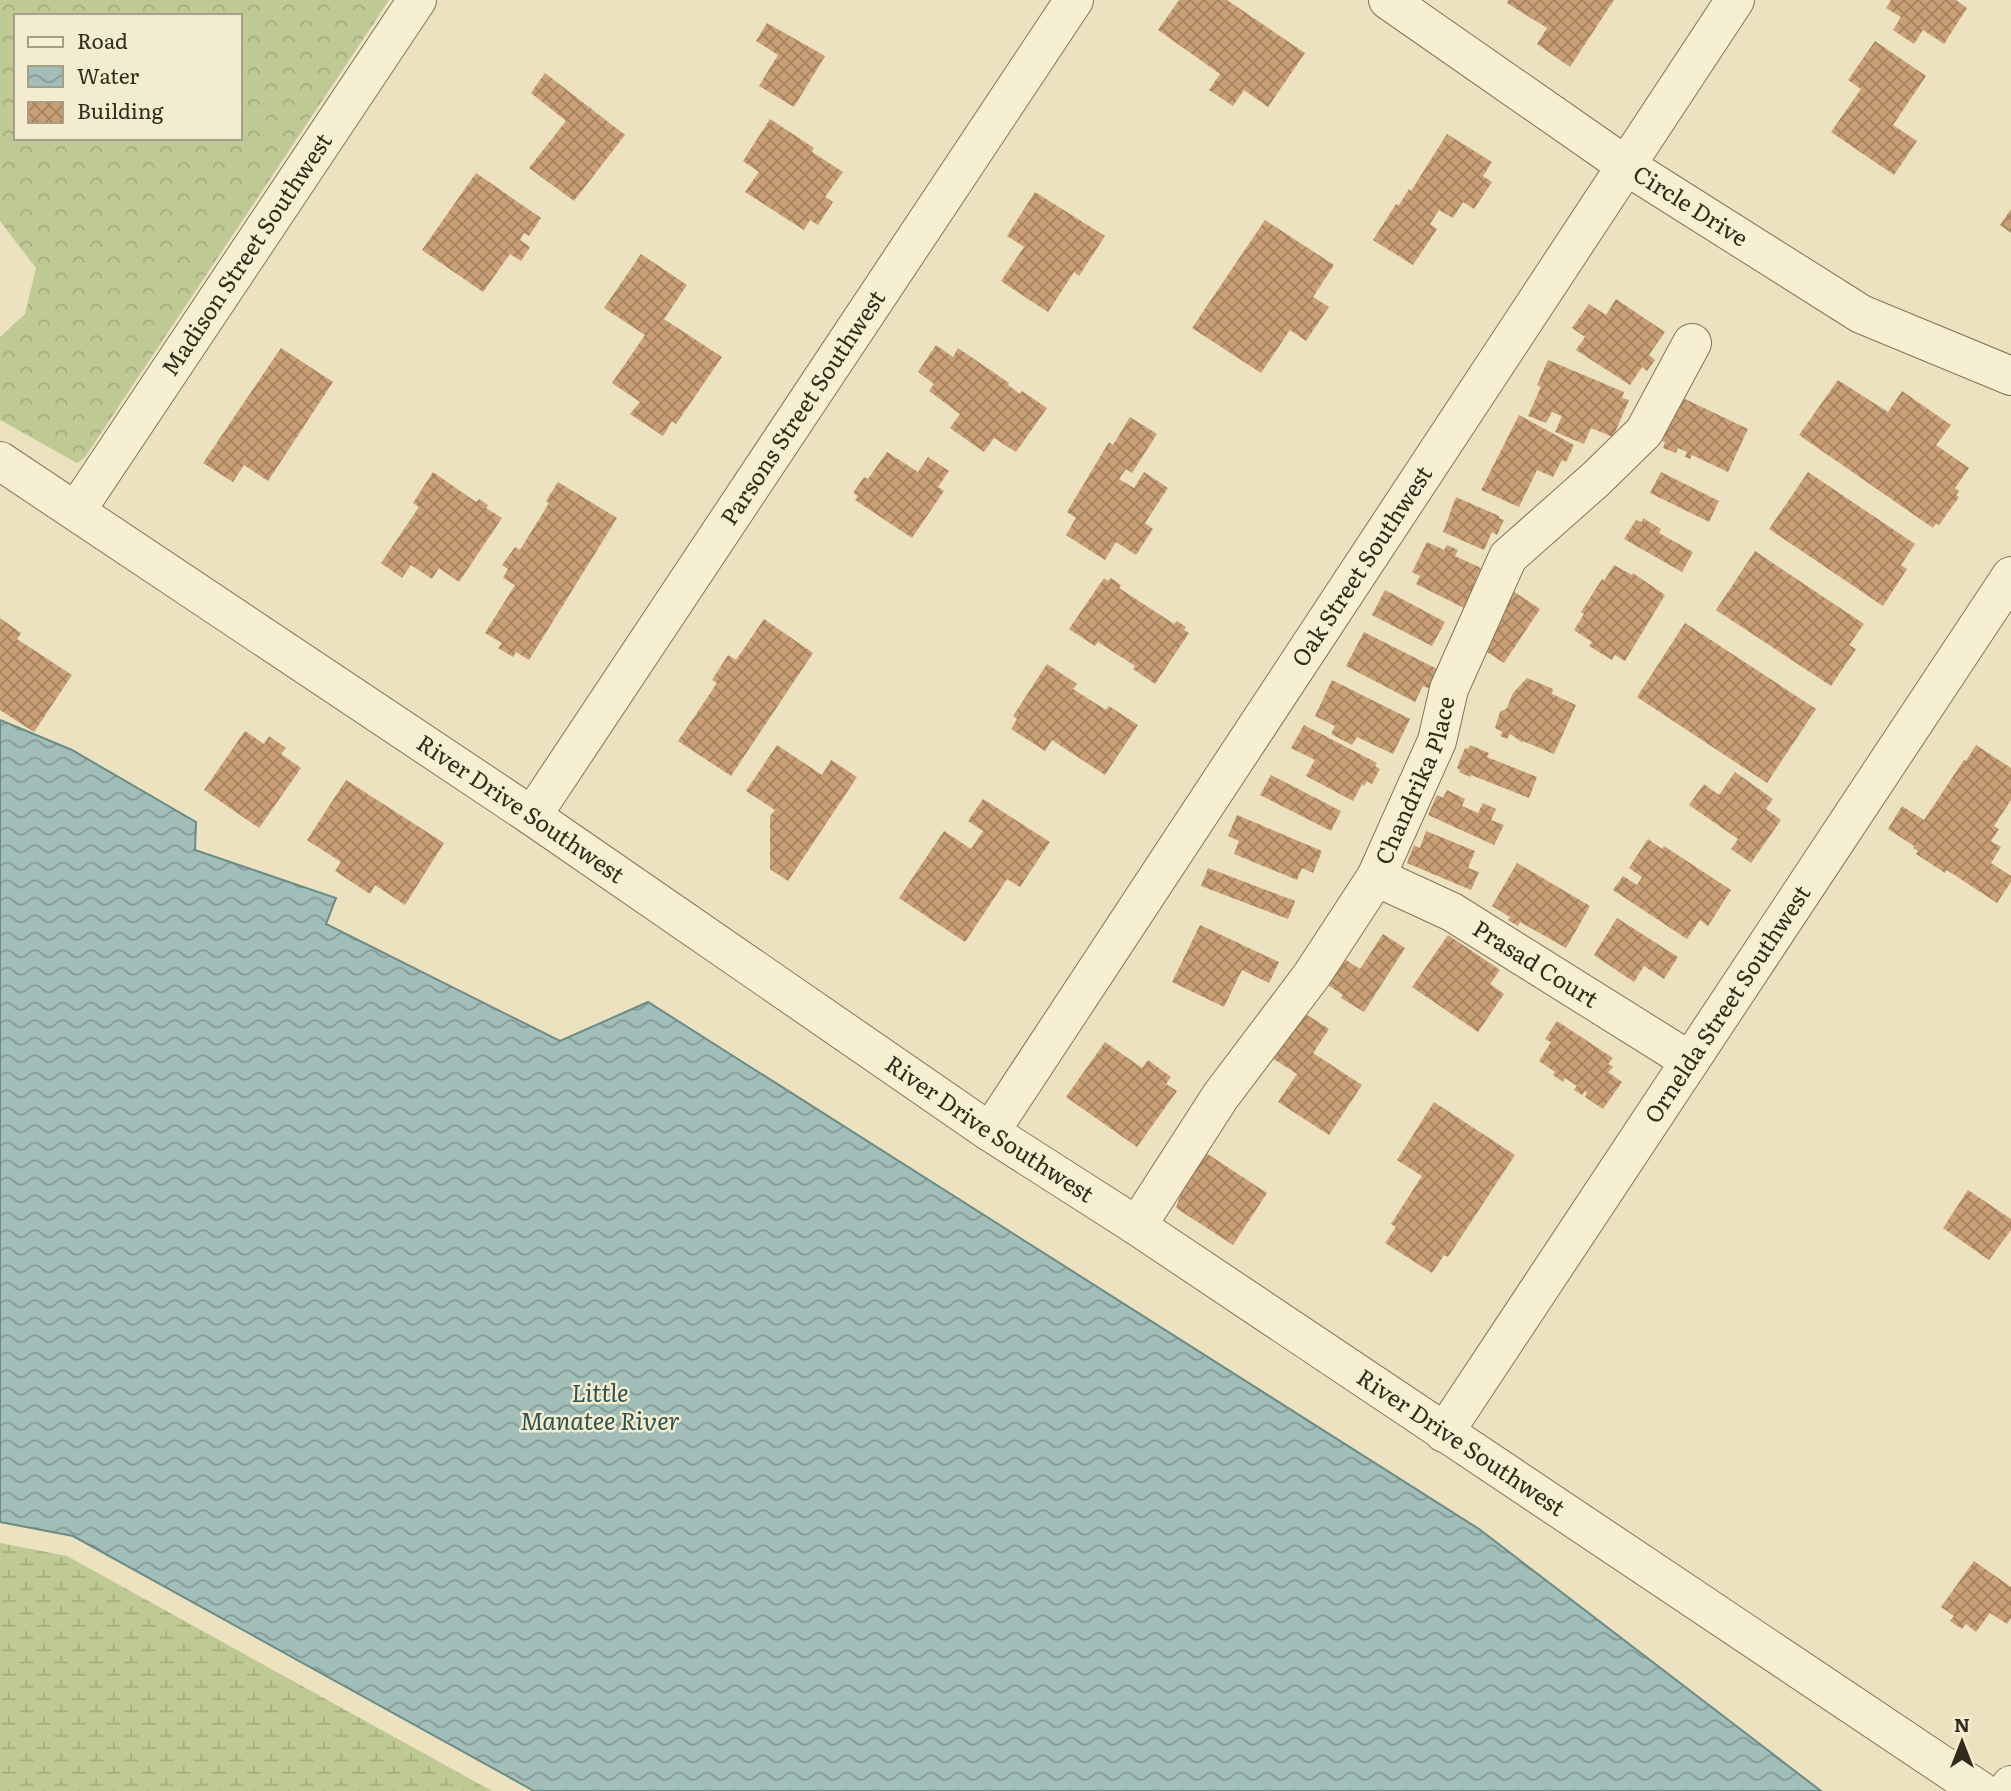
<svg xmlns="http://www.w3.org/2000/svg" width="2011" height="1791" viewBox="0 0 2011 1791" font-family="Literata,serif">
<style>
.forest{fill:url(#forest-crowns);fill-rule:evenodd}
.wetland{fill:url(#wetland-marsh)}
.water{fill:url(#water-waves);stroke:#6a8b86;stroke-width:2}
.building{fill:url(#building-cross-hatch)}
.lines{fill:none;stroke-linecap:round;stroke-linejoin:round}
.minor-casing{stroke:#847358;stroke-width:40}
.minor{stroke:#f7efd2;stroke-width:38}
.labels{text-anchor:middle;stroke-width:5;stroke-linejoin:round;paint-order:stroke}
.street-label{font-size:23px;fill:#342a1c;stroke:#f4ecce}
.water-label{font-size:24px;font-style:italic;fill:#2c5353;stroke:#f4ecce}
</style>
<defs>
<pattern id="forest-crowns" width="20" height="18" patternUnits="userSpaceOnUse" patternTransform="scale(1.75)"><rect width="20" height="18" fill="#bfc994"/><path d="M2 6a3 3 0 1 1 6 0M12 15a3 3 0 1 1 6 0" fill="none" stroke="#a5ad7f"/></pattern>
<pattern id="wetland-marsh" width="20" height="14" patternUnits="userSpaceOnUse" patternTransform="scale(1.75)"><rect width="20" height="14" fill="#bfc994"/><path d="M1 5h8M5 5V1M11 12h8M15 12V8" fill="none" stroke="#a5ad7f"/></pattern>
<pattern id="water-waves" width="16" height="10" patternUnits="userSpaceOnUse" patternTransform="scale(1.75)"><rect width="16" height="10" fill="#a2beb8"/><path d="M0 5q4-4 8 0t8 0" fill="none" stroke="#859b95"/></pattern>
<pattern id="building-cross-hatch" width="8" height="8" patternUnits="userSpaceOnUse" patternTransform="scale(1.75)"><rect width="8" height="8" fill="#c99f76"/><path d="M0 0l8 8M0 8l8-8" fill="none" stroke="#a48260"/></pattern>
</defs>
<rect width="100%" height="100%" fill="#ece2bf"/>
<path class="forest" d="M0,0H389L85,457L77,463L0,420V337L25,314L36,268L0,221ZM16,16H240V138H16Z"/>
<polygon class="wetland" points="0,1543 67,1556 492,1791 0,1791"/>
<polygon class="water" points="0,720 72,750 196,822 195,850 336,898 326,924 560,1041 648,1002 1479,1529 1821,1791 534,1791 73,1536 0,1522"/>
<g class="building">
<polygon points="1179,0 1227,0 1305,53 1268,107 1244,90 1233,106 1209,90 1220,74 1158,30"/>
<polygon points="1508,0 1614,0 1570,67 1537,44 1547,28 1507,3"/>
<polygon points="1891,0 1956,0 1967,8 1944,44 1923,30 1914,44 1893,30 1901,17 1886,8"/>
<polygon points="767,23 825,56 794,107 759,86 778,55 756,41"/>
<polygon points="1875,41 1926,76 1893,125 1917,141 1894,175 1831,132 1861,89 1848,80"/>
<polygon points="545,73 625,135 574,201 529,168 566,121 531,93"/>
<polygon points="770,119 814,148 812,152 843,172 825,197 833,202 818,225 810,220 804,230 745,192 759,172 743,161"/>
<polygon points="1447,134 1492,162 1483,176 1492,182 1474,209 1463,202 1453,218 1439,210 1430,224 1437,229 1413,265 1373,240 1396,204 1399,205 1409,189 1411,191"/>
<polygon points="476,173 541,218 529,236 524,233 520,240 530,247 521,261 510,254 483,292 422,250"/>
<polygon points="1035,192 1105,236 1079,276 1074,272 1048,312 1001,281 1024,247 1007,236"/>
<polygon points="2011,209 2011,233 2000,225"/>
<polygon points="1265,220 1334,265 1313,297 1329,307 1306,341 1290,330 1261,373 1192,328"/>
<polygon points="641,254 687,285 664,319 722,357 676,424 672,421 663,436 630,414 640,402 612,383 645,335 604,308"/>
<polygon points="1616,299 1665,332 1649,355 1655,360 1647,371 1642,367 1630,385 1576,350 1585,337 1572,328 1589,304 1606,315"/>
<polygon points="936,345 953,357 958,348 1009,383 1008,385 1020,394 1022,391 1047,408 1016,452 994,438 984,452 950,428 960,414 929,391 934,384 918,372"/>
<polygon points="281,348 333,382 268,481 244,465 233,482 203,463"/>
<polygon points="1548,360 1624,392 1622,398 1629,400 1613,437 1591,428 1584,444 1555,432 1562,416 1552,412 1546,423 1528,416 1541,387 1537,385"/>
<polygon points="1838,380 1888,412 1902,391 1951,425 1936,445 1969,468 1955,488 1959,491 1956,495 1959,497 1939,525 1936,523 1933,528 1799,435"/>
<polygon points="1683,398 1748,429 1728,472 1692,455 1690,459 1685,457 1687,452 1678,448 1676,453 1663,448 1665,442 1662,441"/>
<polygon points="1519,415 1574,445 1566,462 1562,460 1553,477 1537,470 1519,507 1481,490"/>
<polygon points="1130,417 1157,434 1132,473 1126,469 1119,479 1134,488 1144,472 1168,488 1145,523 1153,529 1136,555 1116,542 1105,560 1066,535 1076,518 1067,512 1109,442 1113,445"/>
<polygon points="887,452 918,472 928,457 949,471 938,487 944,491 912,538 855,500 858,496 853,493 864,477 868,479"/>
<polygon points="433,472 476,502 479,499 488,505 486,508 502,518 459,582 439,568 432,579 411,565 402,578 381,563 419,507 413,503"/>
<polygon points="1661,472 1719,501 1709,522 1650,493"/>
<polygon points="1808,472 1915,544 1901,565 1907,569 1883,606 1769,529"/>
<polygon points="558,482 617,518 529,660 516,652 513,657 498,648 502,643 485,633 515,585 503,578 508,569 502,565 515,547 520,550 549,503 546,501"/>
<polygon points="1456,497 1499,516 1499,518 1504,520 1497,535 1492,532 1484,550 1443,532"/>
<polygon points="1643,518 1661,529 1659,533 1693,552 1682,572 1624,539 1636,520 1642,522"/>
<polygon points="1427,542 1444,550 1447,545 1458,550 1455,556 1481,568 1473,586 1478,589 1468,610 1416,584 1420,576 1412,572"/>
<polygon points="1755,551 1864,624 1849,645 1856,649 1831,686 1716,610"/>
<polygon points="1614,565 1632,575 1633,573 1665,595 1625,661 1615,655 1612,660 1589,646 1592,642 1574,630 1584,614 1581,612 1602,579 1604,581"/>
<polygon points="1104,578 1108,581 1111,578 1121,585 1119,588 1174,624 1177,621 1186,627 1184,630 1189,633 1155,684 1133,669 1135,666 1098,642 1095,646 1069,629"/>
<polygon points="1510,589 1540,609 1504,663 1473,643"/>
<polygon points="1385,590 1445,622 1432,646 1372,615"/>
<polygon points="0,618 21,633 17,639 72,675 34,732 0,710"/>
<polygon points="764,619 813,653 731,776 678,741 717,683 712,680 728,655 736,660"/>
<polygon points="1685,623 1816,709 1767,783 1637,697"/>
<polygon points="1364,632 1441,671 1431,689 1423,686 1415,702 1346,666"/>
<polygon points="1047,664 1077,684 1073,689 1106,710 1109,706 1138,725 1105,775 1052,740 1045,751 1011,729 1017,719 1013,716"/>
<polygon points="1527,678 1553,689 1552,694 1576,705 1554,754 1523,741 1523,743 1510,734 1507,739 1500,736 1503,732 1495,728 1500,712 1507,708 1513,693"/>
<polygon points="1332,680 1410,719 1393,754 1357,737 1352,745 1331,734 1335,726 1315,716"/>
<polygon points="1304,725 1377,763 1375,766 1380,769 1372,784 1367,781 1364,786 1362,784 1353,801 1306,776 1315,760 1291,748"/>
<polygon points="245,731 264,744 269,736 286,748 281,754 301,768 259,828 204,790"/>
<polygon points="777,745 822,775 831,760 857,777 788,881 770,869 770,816 775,810 746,791"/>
<polygon points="1470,745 1489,753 1487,757 1537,777 1529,798 1471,775 1470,777 1459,772 1460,770 1457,768 1465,748 1468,749"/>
<polygon points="1976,745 2011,768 2011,800 1994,826 1999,829 1991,841 2001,847 1991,863 2011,876 2011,882 1997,903 1947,870 1945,873 1916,854 1918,851 1913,848 1914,846 1888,829 1902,806 1924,820 1964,760 1966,761"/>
<polygon points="1735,772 1773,799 1766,809 1781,820 1751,863 1731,849 1738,839 1689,805 1704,784 1719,795"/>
<polygon points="1271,775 1341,811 1331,831 1260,795"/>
<polygon points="346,780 444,843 405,905 375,885 370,894 335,871 341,862 307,840"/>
<polygon points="1447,790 1465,799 1462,806 1478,813 1483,803 1496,809 1491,820 1504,825 1494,845 1428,815 1437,795 1443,798"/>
<polygon points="983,799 1050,842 1020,887 1007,879 965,942 899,898 944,831 971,849 983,831 968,821"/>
<polygon points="1237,815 1322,851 1313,873 1302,868 1297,880 1234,854 1239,841 1228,836"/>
<polygon points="1426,831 1475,851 1468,868 1479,872 1471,890 1407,863 1414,845 1420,848"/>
<polygon points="1648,839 1662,849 1664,846 1731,890 1708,926 1700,920 1687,939 1613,890 1623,876 1637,885 1642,877 1629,868"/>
<polygon points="1517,863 1590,906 1566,948 1520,922 1518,926 1508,920 1510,917 1492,906"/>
<polygon points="1208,868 1295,901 1288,919 1201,886"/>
<polygon points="1617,918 1678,957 1664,979 1644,966 1634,982 1594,955"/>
<polygon points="1200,925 1279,962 1269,983 1242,970 1224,1007 1172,982"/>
<polygon points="1383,934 1405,948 1364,1012 1341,998 1343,995 1328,985 1346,960 1360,969"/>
<polygon points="1448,935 1500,970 1490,984 1504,994 1478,1032 1412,987"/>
<polygon points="1298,1009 1329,1029 1313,1053 1362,1085 1329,1135 1278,1102 1297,1074 1264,1053"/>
<polygon points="1557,1021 1613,1058 1608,1064 1613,1067 1608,1072 1622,1082 1603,1109 1585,1097 1587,1093 1585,1091 1582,1095 1574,1090 1577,1086 1565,1078 1563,1082 1553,1075 1555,1072 1539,1061 1551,1042 1545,1039"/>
<polygon points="1105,1042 1142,1068 1148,1060 1171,1077 1166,1084 1177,1091 1137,1147 1066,1097"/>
<polygon points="1434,1102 1515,1155 1448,1257 1444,1255 1432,1273 1385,1243 1396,1227 1391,1224 1422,1176 1397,1160"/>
<polygon points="1203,1151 1267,1193 1233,1245 1176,1208 1185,1180"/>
<polygon points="1968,1190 2011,1219 2011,1230 1989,1260 1943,1228"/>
<polygon points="1974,1561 2011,1587 2011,1618 2007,1624 1990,1613 1976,1632 1966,1624 1962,1629 1950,1621 1954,1616 1941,1607"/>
</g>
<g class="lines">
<g class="minor-casing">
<g id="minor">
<path id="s1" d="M1388,0L1625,165L1861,314L2011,376"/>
<path id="s2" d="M0,461L532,816L990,1132L1137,1226L1981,1791"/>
<path id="s3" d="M76,511L417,0"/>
<path id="s4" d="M532,816L1074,0"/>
<path id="s5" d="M1376,877L1452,912L1690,1061"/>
<path id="s6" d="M990,1132L1735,0"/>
<path id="s7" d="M1137,1226L1220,1097L1312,975L1376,877L1437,741L1449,689L1508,557L1596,479L1644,432L1692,343"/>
<path id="s8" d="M1444,1433L2011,576"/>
<polyline points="2007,1791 2011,1785"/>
</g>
</g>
<use href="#minor" class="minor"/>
</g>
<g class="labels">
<g class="street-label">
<text dy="8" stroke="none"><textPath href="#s1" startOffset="366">Circle Drive</textPath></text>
<text dy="8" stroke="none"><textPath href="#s3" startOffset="308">Madison Street Southwest</textPath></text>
<text dy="8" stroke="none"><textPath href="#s4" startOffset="490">Parsons Street Southwest</textPath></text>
<text dy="8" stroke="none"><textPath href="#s6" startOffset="677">Oak Street Southwest</textPath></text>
<text dy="8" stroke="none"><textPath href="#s7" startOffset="528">Chandrika Place</textPath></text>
<text dy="8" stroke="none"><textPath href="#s2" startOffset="626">River Drive Southwest</textPath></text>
<text dy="8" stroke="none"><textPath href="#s5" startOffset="182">Prasad Court</textPath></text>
<text dy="8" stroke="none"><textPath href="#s8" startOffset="514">Ornelda Street Southwest</textPath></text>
<text dy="8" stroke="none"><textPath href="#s2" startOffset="1194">River Drive Southwest</textPath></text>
<text dy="8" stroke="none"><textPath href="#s2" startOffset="1760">River Drive Southwest</textPath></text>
</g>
<g class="water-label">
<text x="600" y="1402">Little<tspan x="600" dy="28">Manatee River</tspan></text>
</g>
</g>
<rect x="14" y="14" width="228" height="126" fill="#f4ecce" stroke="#a79e87" stroke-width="2"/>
<rect x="28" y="37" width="35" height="10" fill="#f7efd2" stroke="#a79e87" stroke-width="2"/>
<text x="77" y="49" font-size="21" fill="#342a1c">Road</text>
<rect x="28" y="66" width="35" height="21" fill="url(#water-waves)" stroke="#a79e87" stroke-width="2"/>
<text x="77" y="84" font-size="21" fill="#342a1c">Water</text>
<rect x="28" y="102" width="35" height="21" fill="url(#building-cross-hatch)" stroke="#a79e87" stroke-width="2"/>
<text x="77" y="119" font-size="21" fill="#342a1c">Building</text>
<g transform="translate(1962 1742)" stroke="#f4ecce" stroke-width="5" paint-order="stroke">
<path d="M0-5L12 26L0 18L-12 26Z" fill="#342a1c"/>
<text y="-10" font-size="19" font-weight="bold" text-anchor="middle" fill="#342a1c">N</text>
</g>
</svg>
